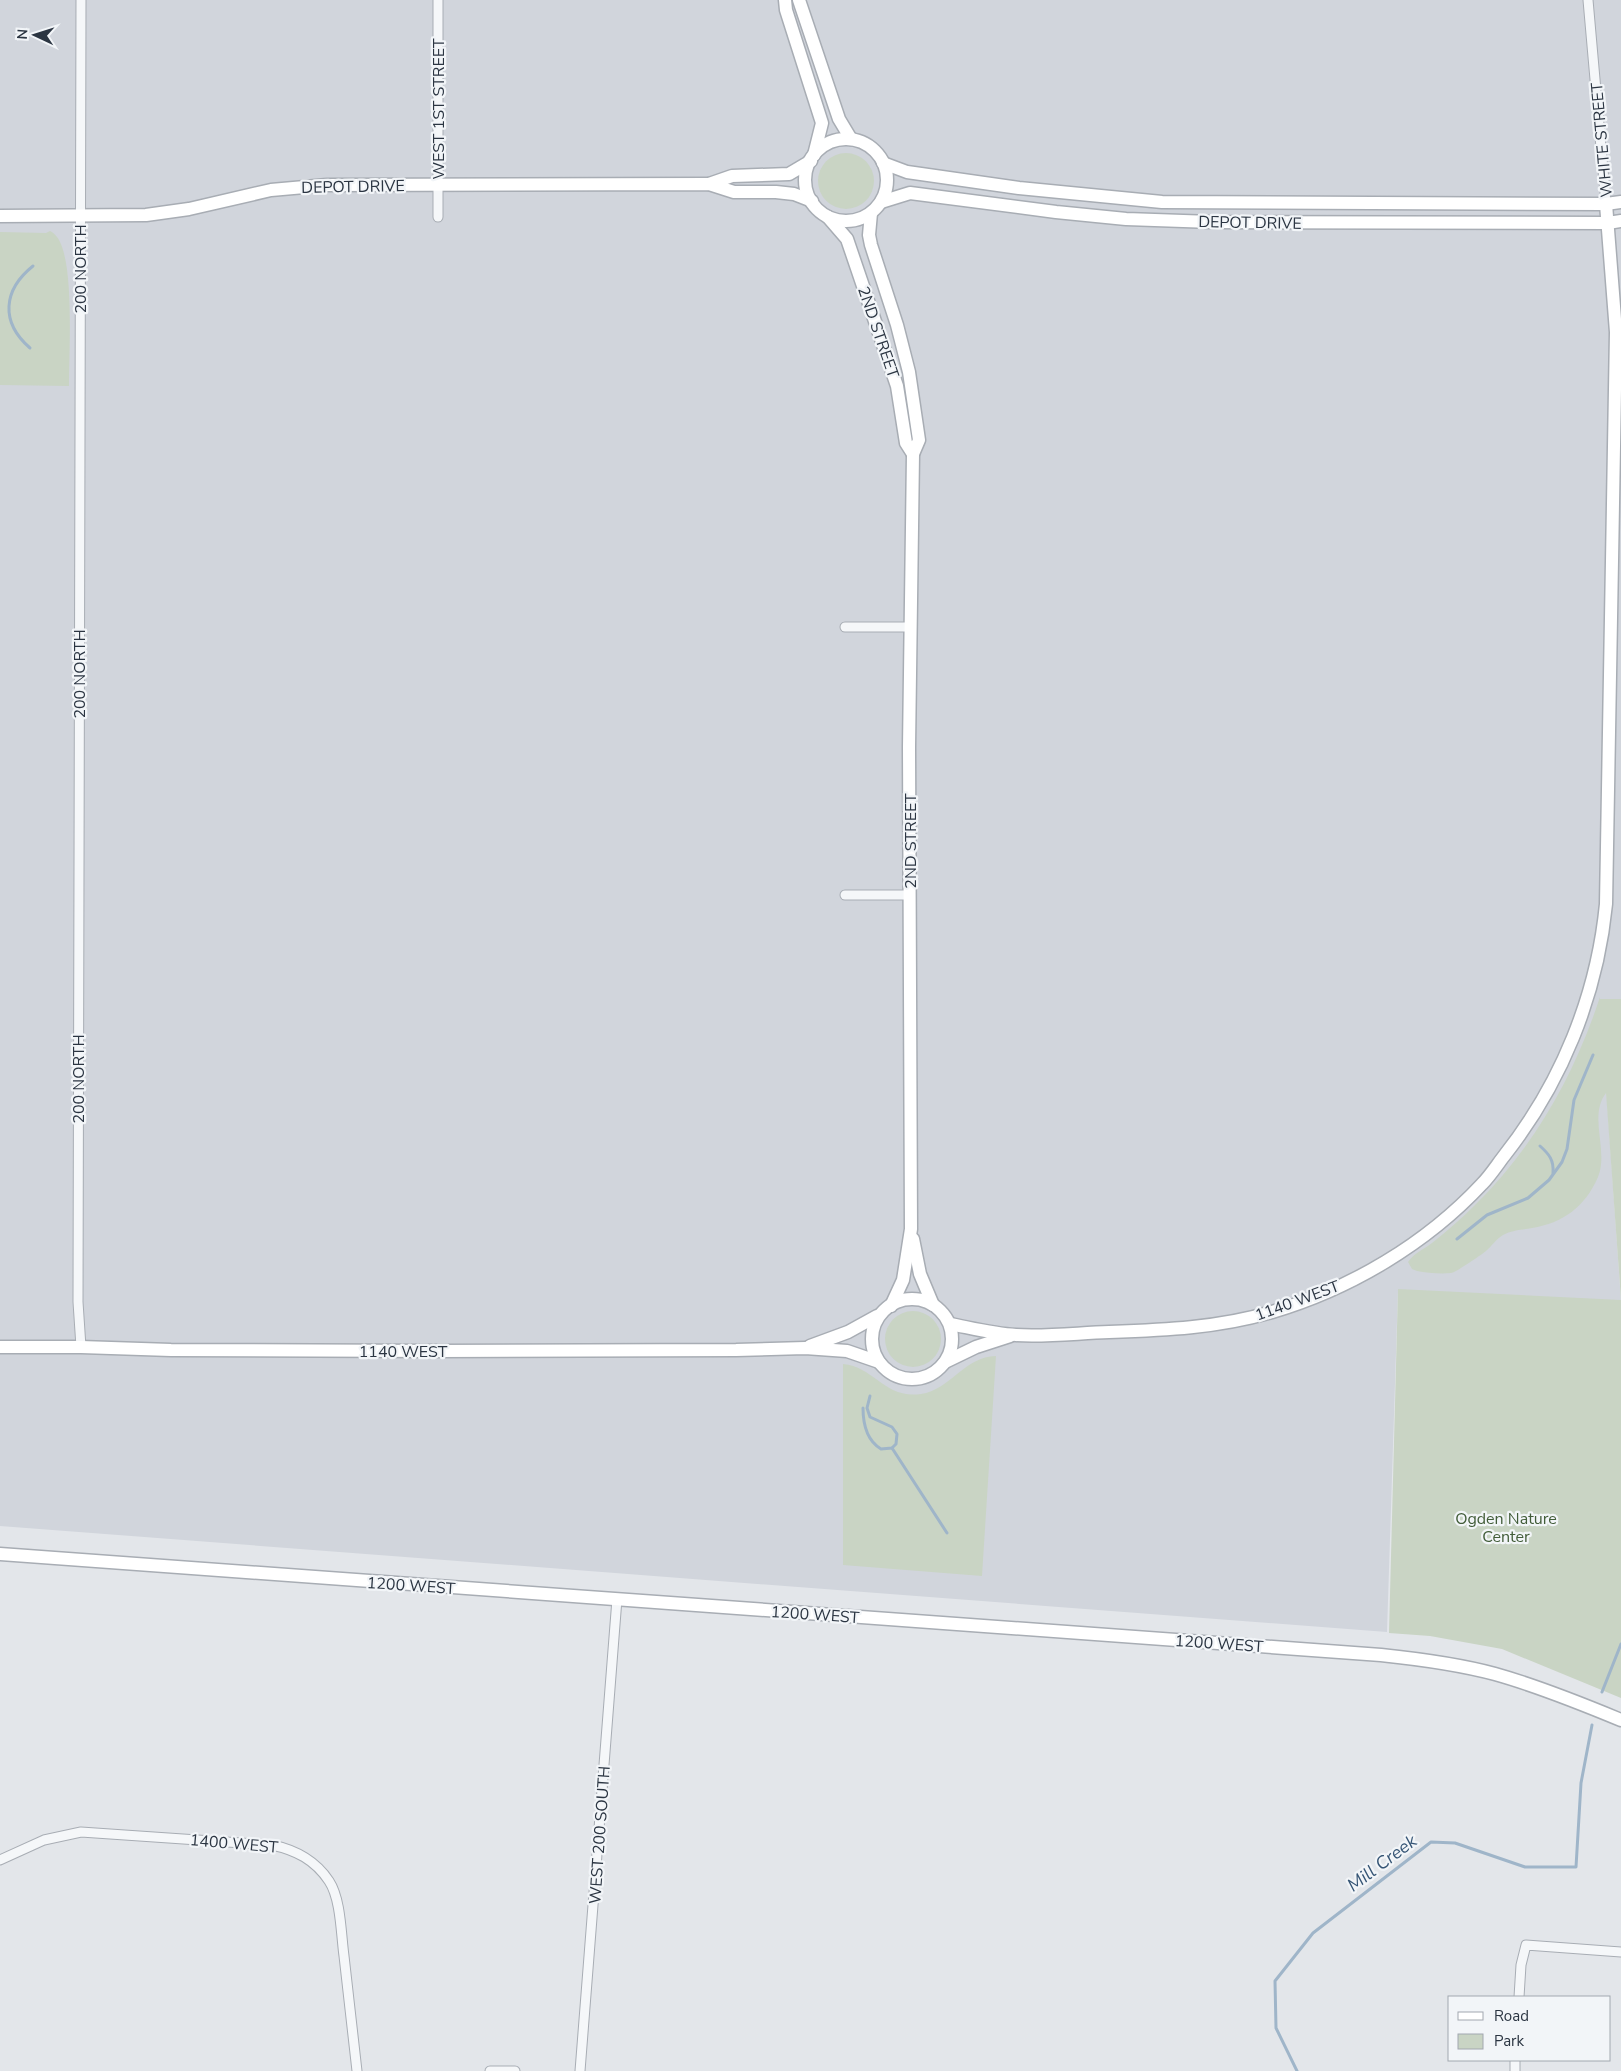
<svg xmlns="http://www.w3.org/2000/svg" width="1621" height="2071" viewBox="0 0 1621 2071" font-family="'Nunito Sans',sans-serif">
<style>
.built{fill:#d1d5dc}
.green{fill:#c9d4c4}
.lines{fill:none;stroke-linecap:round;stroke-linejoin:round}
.stream{stroke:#9fb5c9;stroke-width:3}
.street-casing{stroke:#a8adb4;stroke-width:11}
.secondary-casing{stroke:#a8adb4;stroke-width:15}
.street{stroke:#f5f7f9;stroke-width:9}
.secondary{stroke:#fff;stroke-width:12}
.labels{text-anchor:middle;stroke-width:4.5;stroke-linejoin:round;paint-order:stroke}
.street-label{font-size:16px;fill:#2b3542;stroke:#f2f5f8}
.park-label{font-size:16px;fill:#425d39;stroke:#f2f5f8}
.water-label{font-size:18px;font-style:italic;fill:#365575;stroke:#f2f5f8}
</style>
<rect width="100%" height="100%" fill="#e3e6ea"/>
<polygon class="built" points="0,0 1621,0 1621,999 1600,1000 1621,1301 1398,1290 1387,1632 0,1526"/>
<g class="green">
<circle cx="846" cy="181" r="28"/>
<path d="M50,231C54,233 58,237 60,242C74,271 69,351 69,386L0,385V232L46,233Z"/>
<path d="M1600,997V999H1621V1698L1502,1649L1430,1636L1389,1633L1398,1289L1621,1300L1606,1093C1588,1117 1609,1150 1598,1177C1585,1207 1563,1223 1532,1228C1522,1230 1512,1230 1503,1235C1496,1239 1492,1246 1486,1251C1481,1255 1455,1273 1451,1273C1441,1274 1427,1273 1417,1271L1412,1269L1408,1262C1413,1254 1424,1249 1432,1243C1447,1231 1461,1219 1475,1205C1534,1147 1574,1076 1600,997Z"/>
<circle cx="913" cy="1339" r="28"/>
<path d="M996,1356L982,1576L843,1565V1364C875,1367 884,1399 921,1394C950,1390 965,1356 996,1356Z"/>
</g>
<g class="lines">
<g class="stream">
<path d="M30,348C0,322 3,290 33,266"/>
<path d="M1540,1146C1549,1154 1554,1160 1553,1173"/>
<polyline points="1457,1239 1487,1215 1528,1198 1549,1180 1562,1162 1567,1149 1574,1100 1593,1055"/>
<path d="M863,1408C863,1424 866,1440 881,1449L892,1448L896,1444L897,1434L892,1427L870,1417L867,1408L870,1396"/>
<polyline points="892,1448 947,1533"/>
<polyline points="1602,1692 1621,1644"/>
<polyline points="1297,2071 1276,2028 1275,1981 1313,1933 1431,1842 1455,1843 1525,1867 1576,1867 1581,1783 1592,1725"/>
</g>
<g class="street-casing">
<g id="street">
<polyline points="81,0 78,1302 81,1347"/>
<polyline points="438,0 438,217"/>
<polyline points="1588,0 1606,204"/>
<polyline points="845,627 910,627"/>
<polyline points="845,895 910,895"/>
<path d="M0,1860L44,1840L81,1832L272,1845C296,1850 315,1860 329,1881C341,1899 341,1934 344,1956C348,1994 353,2033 357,2071"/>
<polyline points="1519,1997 1521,1965 1526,1945 1621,1952"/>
<polyline points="490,2071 515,2071"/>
<polyline points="580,2071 617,1599"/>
<polyline points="1515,2071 1515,2060"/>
</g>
</g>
<g class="secondary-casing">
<g id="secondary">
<polyline points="785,0 786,10 822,123 814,155"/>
<polyline points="799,0 839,119 851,139"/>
<circle cx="846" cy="180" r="41"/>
<polyline points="883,163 907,172 1019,188 1162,202 1606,204 1621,202"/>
<polyline points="709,184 732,176 789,174 811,161"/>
<polyline points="881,202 910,193 1056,212 1126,219 1212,222 1608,223 1621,221"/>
<polyline points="871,213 869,235 871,245 897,325 909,372 919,440 913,454 909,747 911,1229 903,1280 891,1306"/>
<polyline points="0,216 146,215 189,209 271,190 327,185 709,184 734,192 776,192 794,194 812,201"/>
<polyline points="828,217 847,239 897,386 906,443 913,454"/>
<polyline points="913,1239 920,1274 933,1305"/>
<circle cx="912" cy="1339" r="40"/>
<path d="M950,1324C971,1328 994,1334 1016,1335C1046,1337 1078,1333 1109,1332C1164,1330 1218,1328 1272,1312C1350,1289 1426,1244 1482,1184C1490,1176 1497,1165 1504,1156C1561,1084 1597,996 1606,904L1616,332L1606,204"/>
<polyline points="810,1346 848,1332 877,1316"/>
<polyline points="0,1347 81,1347 171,1350 438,1351 736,1350 805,1348 847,1351 879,1362"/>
<polyline points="945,1362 976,1347 1010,1336"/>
<path d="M0,1554L1381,1655C1419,1659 1458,1664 1495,1674C1538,1686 1580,1703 1621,1720"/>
</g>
</g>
<use href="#street" class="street"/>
<use href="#secondary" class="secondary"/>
</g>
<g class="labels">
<g class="street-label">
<text transform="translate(438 109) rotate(-90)" y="6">WEST 1ST STREET</text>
<text transform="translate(1601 140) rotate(-95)" y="6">WHITE STREET</text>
<text transform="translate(353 186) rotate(-1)" y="6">DEPOT DRIVE</text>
<text transform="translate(1250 222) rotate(1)" y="6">DEPOT DRIVE</text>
<text transform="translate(80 269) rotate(-90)" y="6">200 NORTH</text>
<text transform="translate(879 332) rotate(71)" y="6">2ND STREET</text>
<text transform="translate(79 674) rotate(-90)" y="6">200 NORTH</text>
<text transform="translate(910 841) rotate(-90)" y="6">2ND STREET</text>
<text transform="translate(78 1079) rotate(-90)" y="6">200 NORTH</text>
<text transform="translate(1297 1300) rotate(-20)" y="6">1140 WEST</text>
<text x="403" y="1357">1140 WEST</text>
<text transform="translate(411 1585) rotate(4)" y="6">1200 WEST</text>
<text transform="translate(815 1614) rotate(4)" y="6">1200 WEST</text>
<text transform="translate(1219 1643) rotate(4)" y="6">1200 WEST</text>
<text transform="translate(599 1835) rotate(-86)" y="6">WEST 200 SOUTH</text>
<text transform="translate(234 1843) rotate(5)" y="6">1400 WEST</text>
</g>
<g class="park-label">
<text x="1506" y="1524">Ogden Nature<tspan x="1506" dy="18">Center</tspan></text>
</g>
<g class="water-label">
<text transform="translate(1382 1863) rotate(-37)" y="6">Mill Creek</text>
</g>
</g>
<rect x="1448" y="1996" width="162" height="65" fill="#f2f5f8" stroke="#a2a8af"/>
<rect x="1458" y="2012" width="25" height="8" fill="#ffffff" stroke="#a2a8af"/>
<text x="1494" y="2021" font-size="15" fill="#2b3542">Road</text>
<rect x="1458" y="2034" width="25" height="15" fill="#c9d4c4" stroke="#a2a8af"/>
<text x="1494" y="2046" font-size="15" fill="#2b3542">Park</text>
<g transform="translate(35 35) rotate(274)" stroke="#f2f5f8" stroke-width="4" paint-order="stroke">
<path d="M0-4L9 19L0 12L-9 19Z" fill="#2b3542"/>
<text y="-8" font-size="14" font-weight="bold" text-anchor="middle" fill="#2b3542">N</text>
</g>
</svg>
